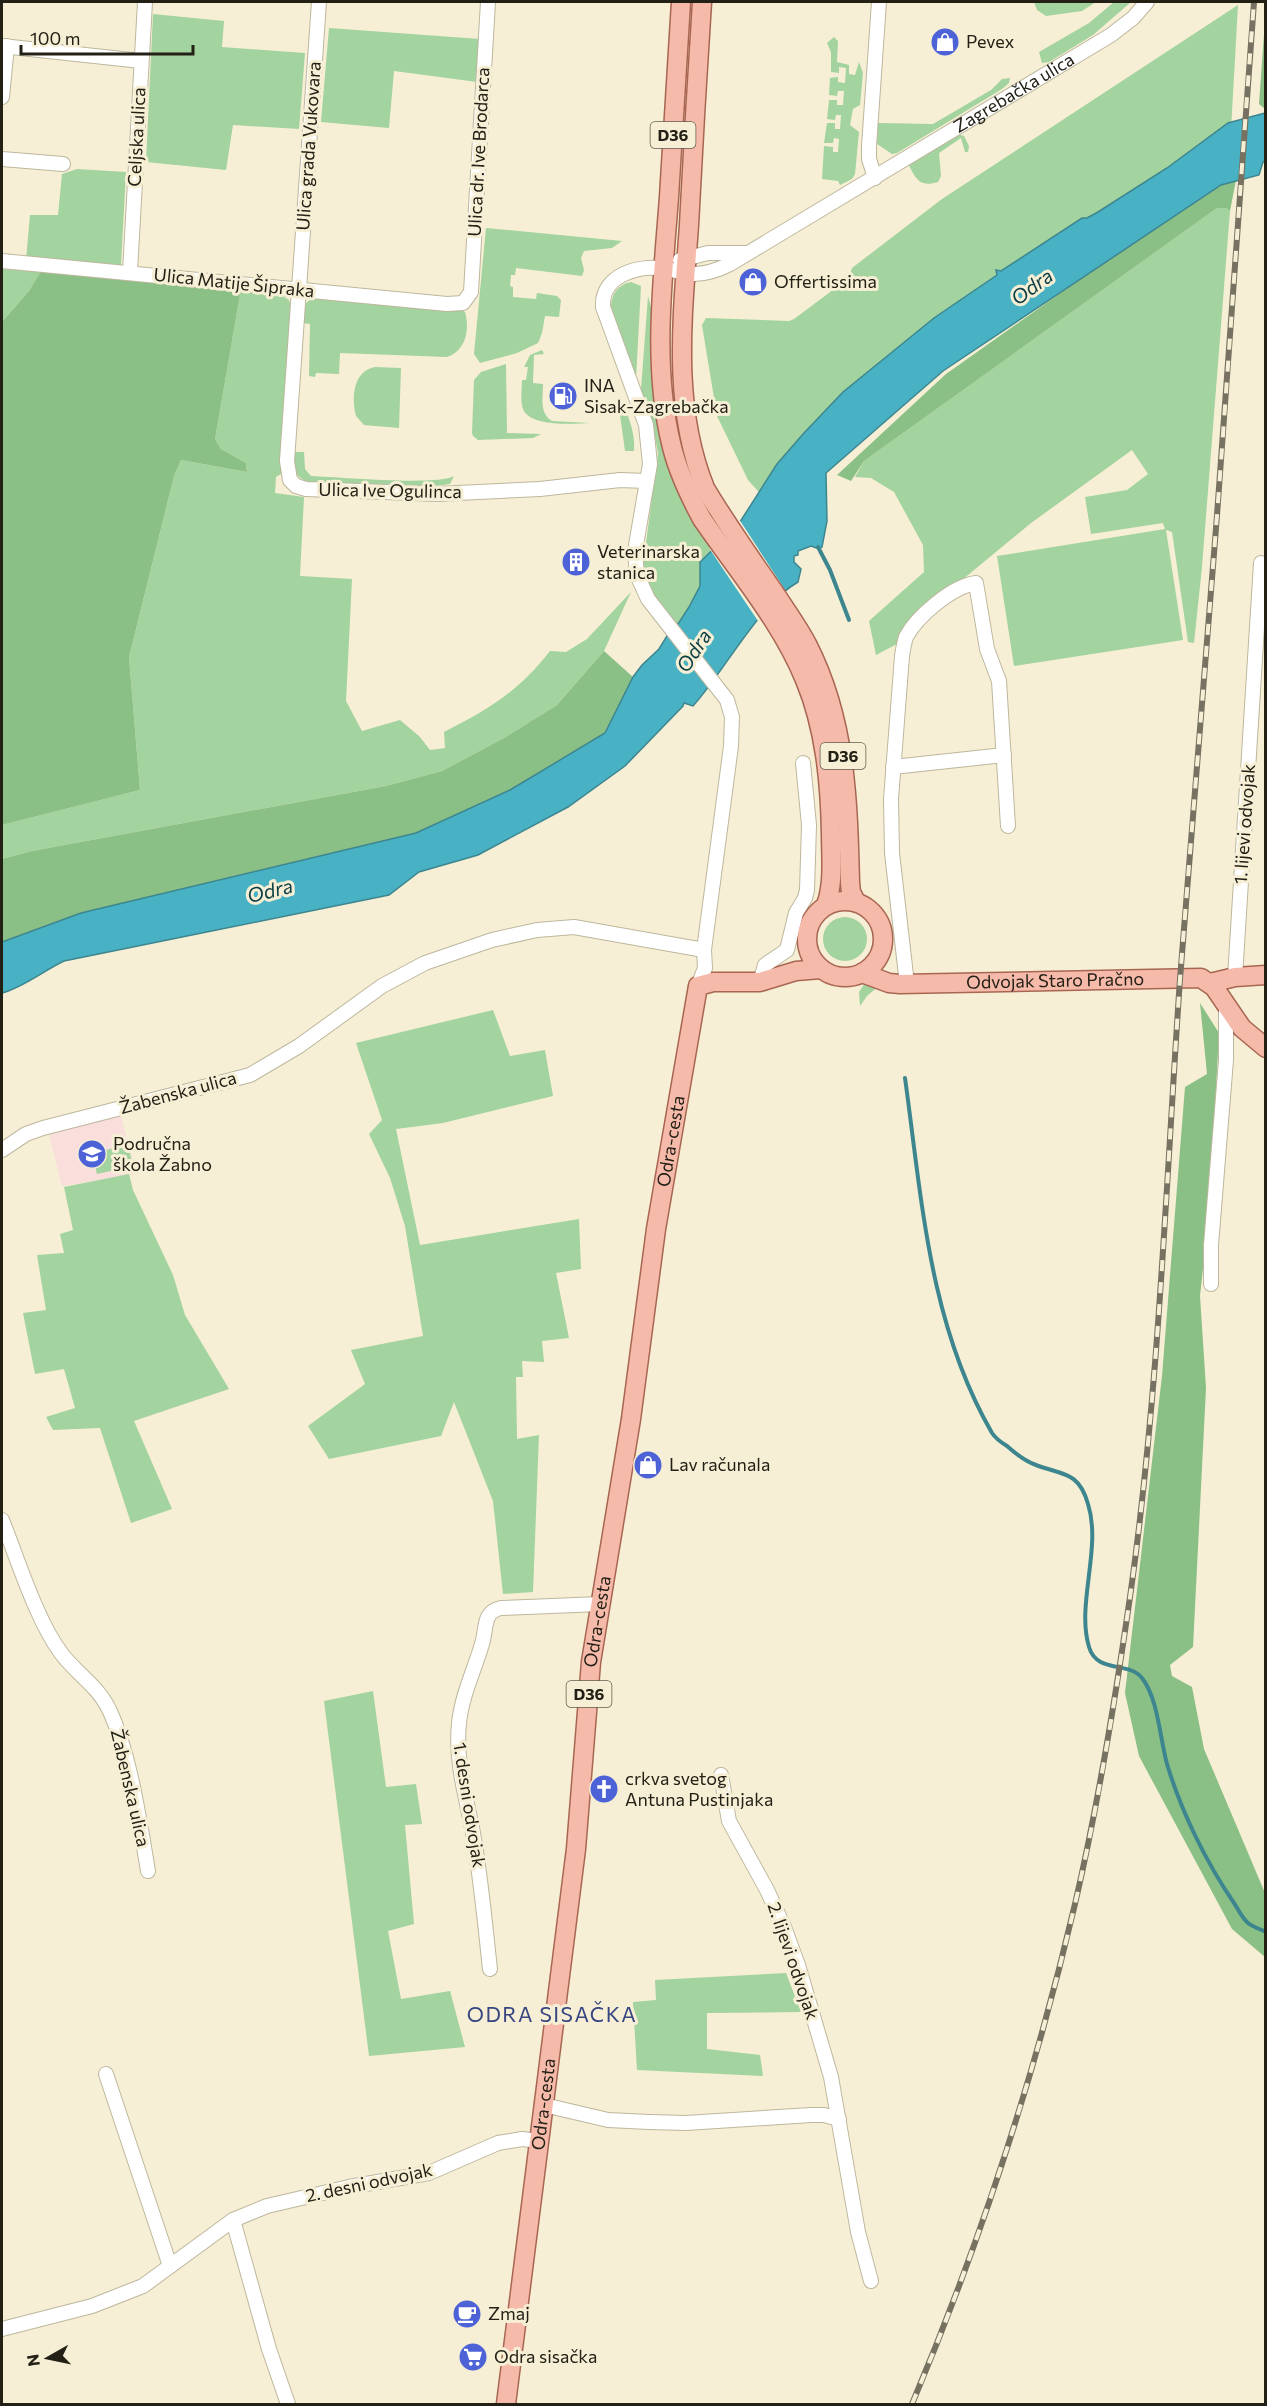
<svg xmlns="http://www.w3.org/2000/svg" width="1267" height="2406" viewBox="0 0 1267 2406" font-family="Commissioner,sans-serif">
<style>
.education{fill:#f9dedc}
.green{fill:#a3d39e}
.forest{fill:#8abf85}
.water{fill:#48b1c3;stroke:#3d868f;stroke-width:1.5}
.pier{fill:#f6efd5}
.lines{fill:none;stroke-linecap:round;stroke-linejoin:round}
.stream{stroke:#3d868f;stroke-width:4}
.minor-casing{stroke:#bdb79d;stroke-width:16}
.major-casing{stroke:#a86652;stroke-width:21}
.minor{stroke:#fff;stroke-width:14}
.major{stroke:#f6baaa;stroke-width:18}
.rail-casing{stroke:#767161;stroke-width:6}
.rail{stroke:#f6efd5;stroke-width:4;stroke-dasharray:11;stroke-linecap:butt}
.labels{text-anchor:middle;stroke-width:6;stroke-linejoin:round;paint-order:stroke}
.shield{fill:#f6efd5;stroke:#625e4f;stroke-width:1.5}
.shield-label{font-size:16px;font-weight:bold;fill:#232016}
.poi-label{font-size:18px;fill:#232016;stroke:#f6efd5;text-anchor:start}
.street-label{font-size:18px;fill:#232016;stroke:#f6efd5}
.water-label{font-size:20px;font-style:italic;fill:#104047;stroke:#f6efd5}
.quarter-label{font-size:21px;letter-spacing:1.5px;fill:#374580;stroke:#f6efd5}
</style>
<rect width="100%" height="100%" fill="#f6efd5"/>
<polygon class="education" points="121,1116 136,1174 62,1186 49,1134"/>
<g class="green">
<polygon points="1034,2 1096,2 1082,11 1046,16 1037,10"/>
<polygon points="1114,2 1131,2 1093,35 1049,62 1042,63 1039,52 1089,23"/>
<polygon points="1238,5 1231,130 766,500 748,480 717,416 702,325 706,318 789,321 794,319 849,278 852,268 942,199"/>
<polygon points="153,14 224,21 222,47 305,53 299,129 233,125 226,170 146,162"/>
<polygon points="329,28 480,39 477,82 394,71 389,128 321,122"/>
<polygon points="834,37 838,41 837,62 849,65 849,74 855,75 859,62 863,73 860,105 853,109 850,125 859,132 855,174 852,179 840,185 838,181 822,179 824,146 833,147 833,152 838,152 839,139 834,138 833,143 824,143 827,123 835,123 835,129 840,129 841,115 836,115 835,120 827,119 829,100 837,100 837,105 843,105 844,91 838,91 837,96 829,95 830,78 838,77 838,82 845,83 846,68 839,67 839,73 831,72 831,52 827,43"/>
<polygon points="1010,78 1009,83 1002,89 897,153 892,154 877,144 878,123 933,124 991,90 1002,79"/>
<path d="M957,134L964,136L969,146L968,152H965L961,138L939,153L941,176L938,182C919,188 915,178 908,163Z"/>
<polygon points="77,169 126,172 121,265 116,269 26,260 30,215 58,215 62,174"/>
<polygon points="1217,208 1226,208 1230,211 1202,567 1194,643 1188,642 1172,532 1166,530 1183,640 1014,666 997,556 1165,529 1163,523 1091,534 1085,497 1127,490 1148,474 1132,450 1031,523 911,622 897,644 876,655 869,621 924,572 923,545 894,492 871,478 855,477 864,461"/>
<polygon points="486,228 622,241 612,248 584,251 581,258 584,270 582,276 516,268 515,275 511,275 510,286 513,287 513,297 536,299 537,293 557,296 561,300 559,317 545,316 542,333 538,343 517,353 480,363 474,354"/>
<polygon points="2,269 41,271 29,291 2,322"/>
<path d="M631,282L641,286L636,379L611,306C612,293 618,285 631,282Z"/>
<path d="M241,289L278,293L289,300L291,306L281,474L276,477L275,493L304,497L300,576L352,579L346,701L362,731L400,720L420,737L430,750L445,748L444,732C489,709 518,692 550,651L566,652L587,639L631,592L604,651L557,705L504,738L442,771L386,786L32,851L2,859V825L140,790L129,657L174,476L181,460L247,472L246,463L221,449L215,439Z"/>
<path d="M648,296L652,311L654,402L664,451L695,523L727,572L685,634C666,613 648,594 643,565L658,453L651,417L641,389Z"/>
<path d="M313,297L461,310L465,312C470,329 466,351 447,357L340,353L339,374L316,373L315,377L309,376L310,324L303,323V306Z"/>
<path d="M542,350L544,354L534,355L533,383L543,384C543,397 539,413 552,421L590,423C573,424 530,427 523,409C520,401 522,389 522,380H526L528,367H524L530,355Z"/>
<polygon points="506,364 507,433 541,434 533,438 478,440 473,436 472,433 474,380 481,372"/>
<path d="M375,367L401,368L399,428L364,425L356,416C351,398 353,371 375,367Z"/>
<path d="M622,410H626C631,424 635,436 634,451H625L620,415Z"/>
<path d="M294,452H304L305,469L311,476C337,477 437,486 454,476L450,484L429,487L310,482C293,478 293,467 294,452Z"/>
<circle cx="845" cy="939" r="22"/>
<polygon points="865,983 881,984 867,996 860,1006 859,992"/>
<polygon points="493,1010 510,1056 545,1050 553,1096 443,1123 396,1129 420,1245 579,1219 581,1269 556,1273 569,1338 542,1341 544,1362 522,1361 523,1377 516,1377 517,1439 539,1435 533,1592 503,1594 493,1501 454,1402 441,1436 329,1459 308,1426 365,1384 351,1350 423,1336 405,1226 390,1178 369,1134 382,1120 356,1043"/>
<polygon points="128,1145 133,1166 97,1174 92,1153"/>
<polygon points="129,1174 133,1190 173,1275 185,1315 229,1389 134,1421 172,1509 131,1523 100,1428 53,1430 46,1417 75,1408 64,1369 35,1374 23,1313 46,1310 37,1255 64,1253 60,1234 73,1230 64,1187"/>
<polygon points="373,1691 386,1787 416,1784 422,1824 405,1825 414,1924 388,1931 401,1999 450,1991 465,2047 369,2056 324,1701"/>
<polygon points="786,1973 801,2012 707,2013 707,2049 760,2055 763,2076 637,2070 633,2002 656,2000 655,1980"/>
</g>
<g class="forest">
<polygon points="1265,20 1266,109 1265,109 1259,104"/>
<polygon points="1237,175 1230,211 1226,208 1217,208 864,461 851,481 837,475 946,374 1213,185"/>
<polygon points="41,271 241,289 215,439 221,449 246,463 247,472 181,460 174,476 129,657 140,790 2,825 2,322 29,291"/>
<polygon points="604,651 633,677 605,733 510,790 416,833 81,913 2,942 2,859 32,851 386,786 442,771 504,738 557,705"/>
<polygon points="1200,1003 1219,1033 1210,1203 1200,1296 1206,1388 1193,1647 1170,1665 1172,1676 1192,1687 1204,1749 1265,1893 1265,1957 1232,1929 1139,1756 1125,1693 1162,1376 1185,1087 1207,1074"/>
</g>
<path class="water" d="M1265,113V161L1263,162L1259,175L1221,185L943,371L826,473L827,521L822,547L819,549L811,546L798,551V555L794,556V562L801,569L798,582C759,604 724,672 693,706L684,703L683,706L625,766L568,807L478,855L419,872L389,895L64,961C43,971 24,987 2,993V942L81,913L416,833L510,790L605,733L633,677L642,665L659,649L673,626L678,624L689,607L700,586V562L738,525L777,464L804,433L843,392L934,318L997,275L996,270L1001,271L1082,218H1087L1098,212L1167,168L1228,123Z"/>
<polygon class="pier" points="739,519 787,593 760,624 709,548"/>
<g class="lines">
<g class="stream">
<polyline points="818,547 830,570 849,620"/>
<path d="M905,1078C922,1200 929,1324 992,1433C996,1439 1002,1443 1007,1446C1016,1454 1025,1461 1036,1465C1062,1475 1079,1471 1088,1504C1102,1548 1076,1604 1089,1647C1097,1674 1129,1661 1142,1678C1158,1698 1160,1739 1167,1764C1181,1811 1206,1862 1234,1903C1238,1909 1242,1918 1248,1923C1253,1927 1260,1929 1266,1932"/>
</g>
<g class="minor-casing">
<g id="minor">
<polyline points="319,2 287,461 290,480 296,486 306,489 437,494 540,489 620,480 647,481"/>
<polyline points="2,46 141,61"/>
<polyline points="2,97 7,46"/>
<polyline points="2,159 63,164"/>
<polyline points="875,178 869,159 869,146 879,2"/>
<polyline points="680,260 708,253 746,253"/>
<polyline points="2,261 447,304 463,303 471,292 488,2"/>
<polyline points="130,272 145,2"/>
<polyline points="893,767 1004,755"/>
<polyline points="1235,977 1261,563"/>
<polyline points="760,982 765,965 787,950 796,913 805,898 807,890 809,825 803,763"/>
<path d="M907,984L892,853L891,799L902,656C903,650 904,643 906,637C917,616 953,586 976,583L987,649L999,681L1008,826"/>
<path id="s1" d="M698,986L705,968L704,950L731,746L732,717L727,700L648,599L637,575L635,551L650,464L646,425L603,307C601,275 639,264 666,269C675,270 683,274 694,274C707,274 718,270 730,264L1111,35L1133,18L1147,2"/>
<polyline points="2,1150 26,1134 43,1128 250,1075 299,1046 382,986 425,963 492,940 537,930 574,927 704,950"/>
<polyline points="1211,1284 1211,1245 1226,1060 1226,1005"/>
<path d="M2,1520C18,1560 36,1619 61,1653C79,1677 100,1686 112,1716C131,1760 140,1824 148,1871"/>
<polyline points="721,1775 729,1821 767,1890 784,1927 798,1965 831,2077 858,2232 871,2281"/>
<path d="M490,1969C485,1924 481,1878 473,1833C466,1796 455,1761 459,1723C462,1695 474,1671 482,1644C487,1629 482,1612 501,1608L600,1604"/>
<polyline points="106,2074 170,2266"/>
<polyline points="544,2105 608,2120 649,2122 686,2123 811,2115 824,2115 839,2119"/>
<polyline points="233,2220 269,2349 288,2404"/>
<polyline points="2,2329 92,2306 143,2286 233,2220 267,2206 349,2187 429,2173 498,2143 522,2139 539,2141"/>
</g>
</g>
<g class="major-casing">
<g id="major">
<path d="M681,2C677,67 673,132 669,197C663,278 652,364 671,443C677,470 689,495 702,519C737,570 782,623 805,680C825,728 830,782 831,833C831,857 834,883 826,905"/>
<path d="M702,2C697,76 693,151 689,225C683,313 671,404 705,488C727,525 752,560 776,595C787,612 799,628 808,646C846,721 848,800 850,883L851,892L856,902"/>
<circle cx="845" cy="939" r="38"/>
<path id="s2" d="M862,973L889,983L900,984L1201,978L1214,987L1242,1028L1266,1048"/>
<polyline points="1210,983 1235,977 1266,975"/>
<path id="s3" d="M506,2404L576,1849L591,1662L631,1419L656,1229L698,986L713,982H760L796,971L821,969"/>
</g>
</g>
<use href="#minor" class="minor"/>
<use href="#major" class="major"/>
<g class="rail-casing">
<path id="rail" d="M912,2404C980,2243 1035,2075 1075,1904C1099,1801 1116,1695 1131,1590C1159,1388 1166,1183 1180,979C1192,825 1205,670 1217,515C1230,344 1241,173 1254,2"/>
</g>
<use href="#rail" class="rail"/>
</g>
<defs>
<g id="shop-disc" transform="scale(1.5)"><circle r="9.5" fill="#4e62d8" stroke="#f6efd5"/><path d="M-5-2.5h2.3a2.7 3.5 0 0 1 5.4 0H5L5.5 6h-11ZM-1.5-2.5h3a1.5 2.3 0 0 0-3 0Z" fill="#fff"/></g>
<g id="fuel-disc" transform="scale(1.5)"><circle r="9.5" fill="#4e62d8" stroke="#f6efd5"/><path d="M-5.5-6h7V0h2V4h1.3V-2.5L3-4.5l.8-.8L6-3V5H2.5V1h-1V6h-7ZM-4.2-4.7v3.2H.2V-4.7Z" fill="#fff"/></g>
<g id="building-disc" transform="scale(1.5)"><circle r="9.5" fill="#4e62d8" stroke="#f6efd5"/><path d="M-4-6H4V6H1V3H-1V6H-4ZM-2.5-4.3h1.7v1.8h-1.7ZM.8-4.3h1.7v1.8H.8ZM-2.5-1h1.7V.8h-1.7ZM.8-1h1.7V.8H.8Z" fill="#fff"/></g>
<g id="school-disc" transform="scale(1.5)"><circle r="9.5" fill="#4e62d8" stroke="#f6efd5"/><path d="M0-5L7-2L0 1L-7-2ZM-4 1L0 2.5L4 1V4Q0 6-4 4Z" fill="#fff"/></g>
<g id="church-disc" transform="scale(1.5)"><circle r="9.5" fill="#4e62d8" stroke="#f6efd5"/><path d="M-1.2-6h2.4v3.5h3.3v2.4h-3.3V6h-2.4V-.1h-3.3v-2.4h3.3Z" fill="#fff"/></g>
<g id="cafe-disc" transform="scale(1.5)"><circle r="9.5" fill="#4e62d8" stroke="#f6efd5"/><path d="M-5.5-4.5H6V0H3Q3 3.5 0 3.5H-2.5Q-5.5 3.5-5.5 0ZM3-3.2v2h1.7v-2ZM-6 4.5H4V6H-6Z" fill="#fff"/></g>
<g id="supermarket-disc" transform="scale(1.5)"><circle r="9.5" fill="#4e62d8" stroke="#f6efd5"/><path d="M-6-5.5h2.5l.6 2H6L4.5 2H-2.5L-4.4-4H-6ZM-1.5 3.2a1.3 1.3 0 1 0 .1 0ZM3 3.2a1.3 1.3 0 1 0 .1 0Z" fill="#fff"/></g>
</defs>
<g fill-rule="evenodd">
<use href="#shop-disc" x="945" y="42"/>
<use href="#shop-disc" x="753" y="282"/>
<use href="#fuel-disc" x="563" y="396"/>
<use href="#building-disc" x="576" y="562"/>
<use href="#school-disc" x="92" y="1154"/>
<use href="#shop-disc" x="648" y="1465"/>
<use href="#church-disc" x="604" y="1789"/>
<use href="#cafe-disc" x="467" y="2314"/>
<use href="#supermarket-disc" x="473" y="2357"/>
</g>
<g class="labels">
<g class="shield">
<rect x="650.5" y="122" width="45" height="26" rx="4.5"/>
<rect x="820.5" y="743" width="45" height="26" rx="4.5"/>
<rect x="566.5" y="1681" width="45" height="26" rx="4.5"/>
</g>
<g class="shield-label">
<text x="673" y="141">D36</text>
<text x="843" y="762">D36</text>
<text x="589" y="1700">D36</text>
</g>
<g class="poi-label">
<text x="966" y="48">Pevex</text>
<text x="774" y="288">Offertissima</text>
<text x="584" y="392">INA<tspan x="584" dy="21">Sisak-Zagrebačka</tspan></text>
<text x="597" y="558">Veterinarska<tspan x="597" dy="21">stanica</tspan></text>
<text x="113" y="1150">Područna<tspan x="113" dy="21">škola Žabno</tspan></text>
<text x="669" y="1471">Lav računala</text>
<text x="625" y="1785">crkva svetog<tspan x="625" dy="21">Antuna Pustinjaka</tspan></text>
<text x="488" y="2320">Zmaj</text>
<text x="494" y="2363">Odra sisačka</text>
</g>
<g class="street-label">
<text dy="6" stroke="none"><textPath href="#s1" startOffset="1204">Zagrebačka ulica</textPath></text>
<text transform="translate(137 137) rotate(-87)" y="6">Celjska ulica</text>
<text transform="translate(309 146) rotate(-86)" y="6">Ulica grada Vukovara</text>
<text transform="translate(479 152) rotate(-87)" y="6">Ulica dr. Ive Brodarca</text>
<text transform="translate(234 283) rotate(6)" y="6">Ulica Matije Šipraka</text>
<text transform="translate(390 491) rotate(1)" y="6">Ulica Ive Ogulinca</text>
<text transform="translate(1245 824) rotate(-86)" y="6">1. lijevi odvojak</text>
<text dy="6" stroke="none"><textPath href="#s2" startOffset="195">Odvojak Staro Pračno</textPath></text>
<text transform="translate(178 1093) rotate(-15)" y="6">Žabenska ulica</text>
<text dy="6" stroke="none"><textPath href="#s3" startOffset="1274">Odra-cesta</textPath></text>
<text dy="6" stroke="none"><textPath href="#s3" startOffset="788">Odra-cesta</textPath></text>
<text transform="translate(130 1788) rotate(77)" y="6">Žabenska ulica</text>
<text transform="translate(469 1805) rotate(81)" y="6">1. desni odvojak</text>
<text transform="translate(793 1961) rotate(71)" y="6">2. lijevi odvojak</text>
<text dy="6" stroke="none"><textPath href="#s3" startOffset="302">Odra-cesta</textPath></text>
<text transform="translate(369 2183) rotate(-12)" y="6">2. desni odvojak</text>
</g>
<g class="water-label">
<text transform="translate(1032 287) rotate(-36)" y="7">Odra</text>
<text transform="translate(694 651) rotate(-57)" y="7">Odra</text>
<text transform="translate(270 891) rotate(-14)" y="7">Odra</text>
</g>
<g class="quarter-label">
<text x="552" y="2022">ODRA SISAČKA</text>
</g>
</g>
<rect width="1267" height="2406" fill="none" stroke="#232016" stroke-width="6"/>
<g transform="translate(48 2358) rotate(261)" stroke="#f6efd5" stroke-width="4.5" paint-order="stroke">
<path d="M0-4.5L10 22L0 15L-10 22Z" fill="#232016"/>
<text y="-9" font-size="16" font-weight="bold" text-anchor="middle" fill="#232016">N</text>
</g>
<path d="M21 45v9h172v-9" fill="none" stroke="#232016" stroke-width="3"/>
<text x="30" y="45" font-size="18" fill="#232016" stroke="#f6efd5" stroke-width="4.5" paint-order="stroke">100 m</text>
</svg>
